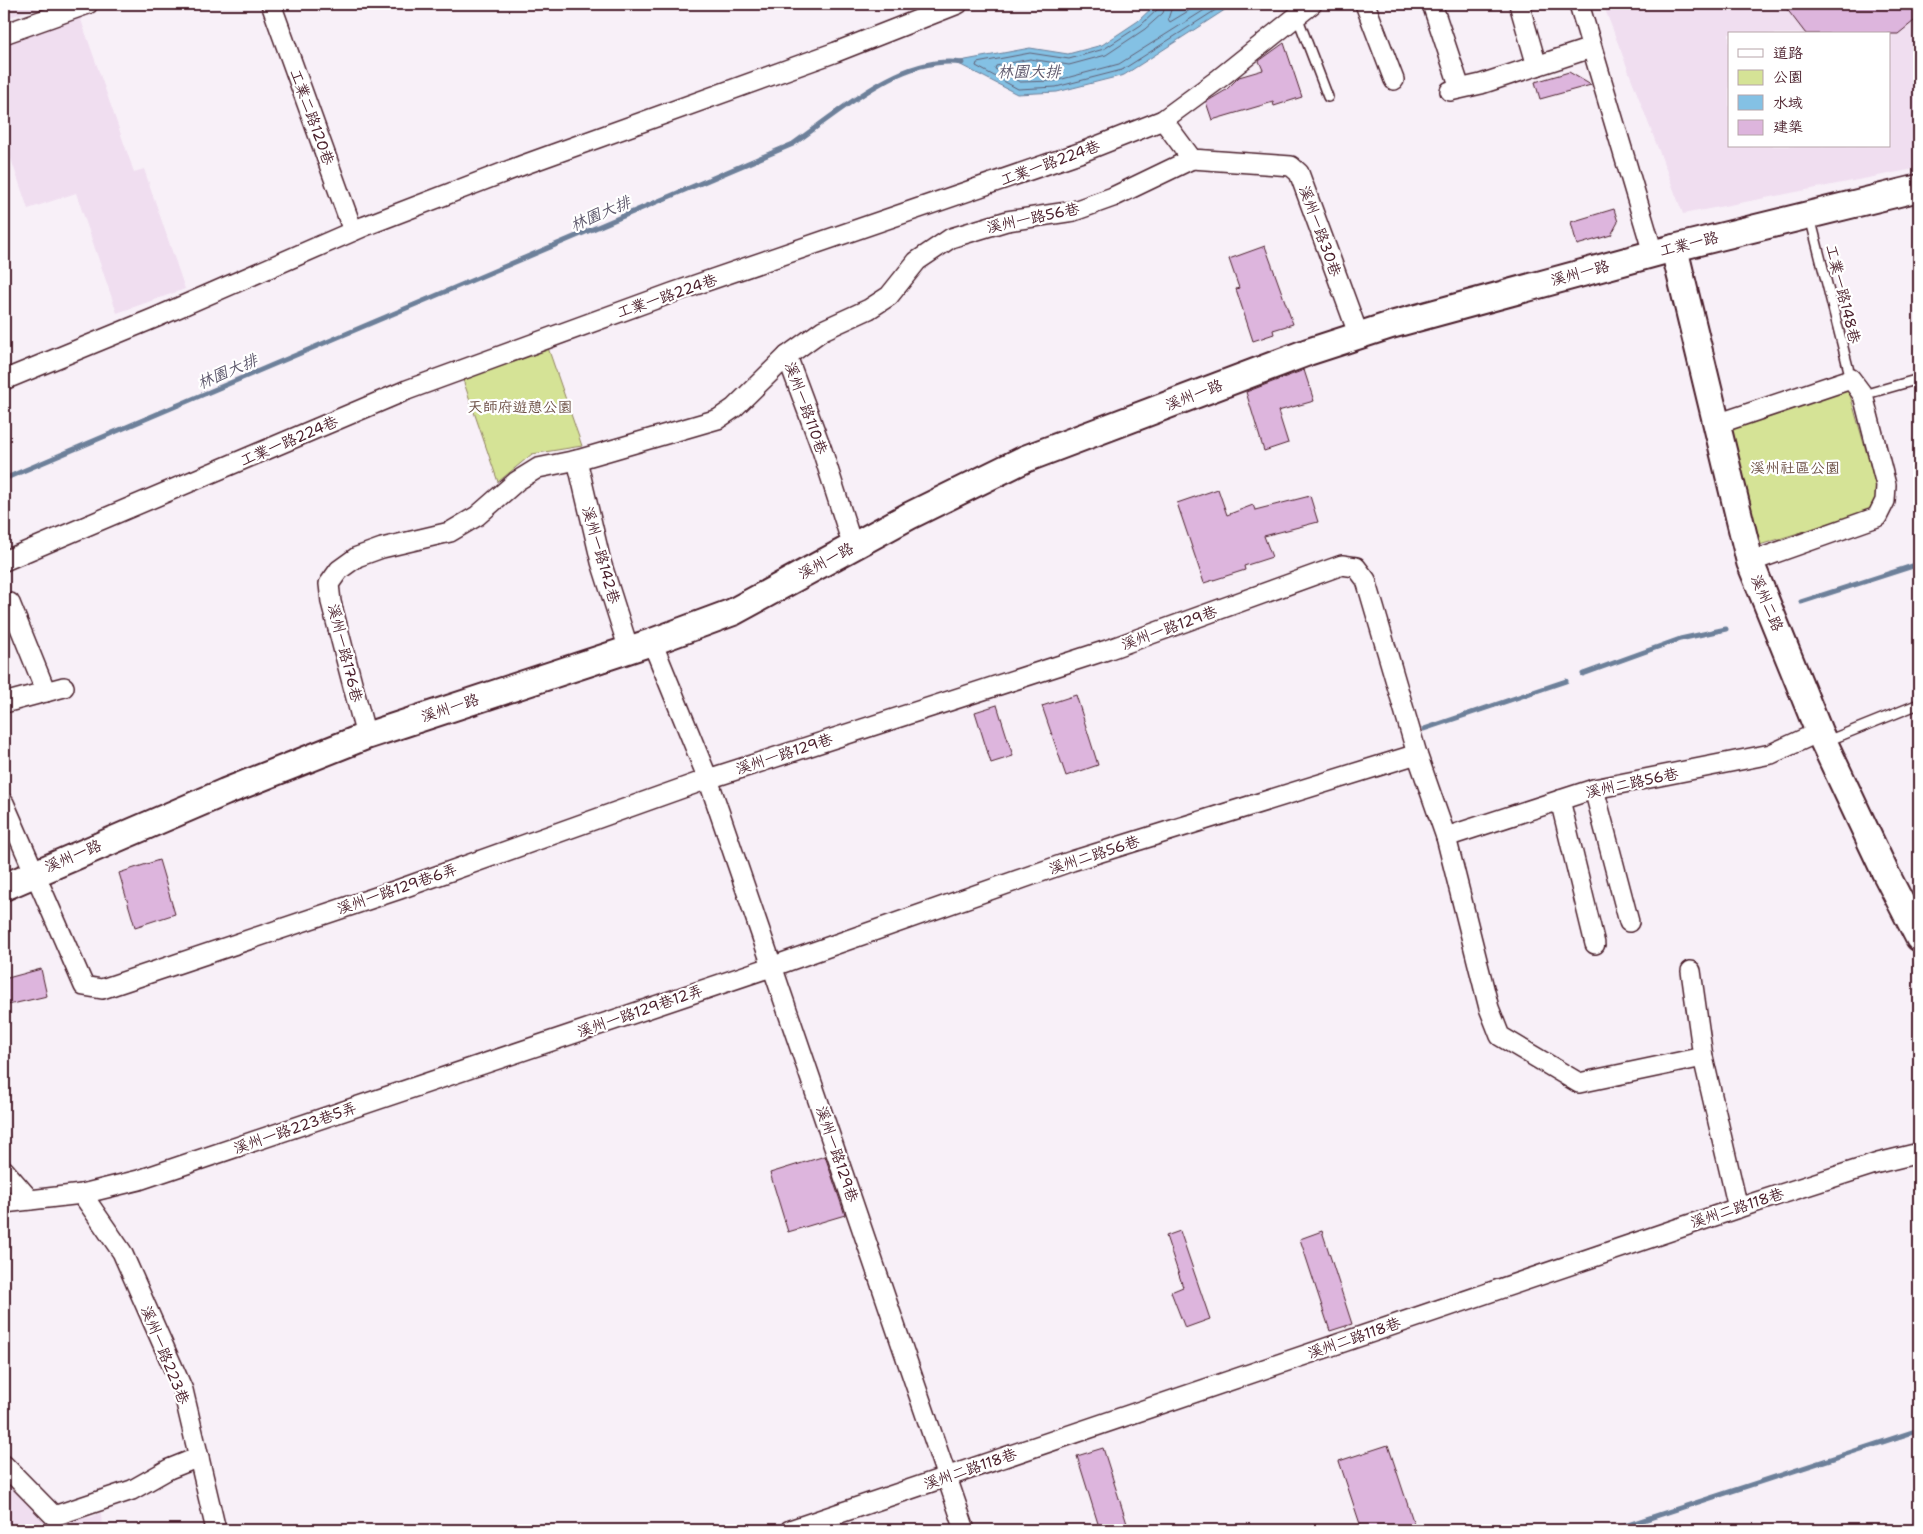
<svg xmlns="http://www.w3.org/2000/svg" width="1923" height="1534" viewBox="0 0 1923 1534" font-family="'Shantell Sans','LXGW WenKai TC',sans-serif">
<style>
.built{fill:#f0def0;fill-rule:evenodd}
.green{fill:#d5e396;stroke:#908160}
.water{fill:#84c1e4;stroke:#6d809a}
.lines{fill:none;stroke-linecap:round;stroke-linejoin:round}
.shore{stroke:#616075;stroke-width:1}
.stream{stroke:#6d809a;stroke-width:5}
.building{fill:#ddb5dd;stroke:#4a1f2b}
.lane-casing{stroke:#4a1f2b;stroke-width:12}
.street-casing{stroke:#4a1f2b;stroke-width:22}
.secondary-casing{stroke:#4a1f2b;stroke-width:30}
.lane{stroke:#fff;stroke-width:9}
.street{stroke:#fff;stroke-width:19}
.secondary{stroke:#fff;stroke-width:26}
.labels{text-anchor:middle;stroke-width:4.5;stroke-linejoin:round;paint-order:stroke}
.street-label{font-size:15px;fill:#4a1f2b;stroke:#fff}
.park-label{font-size:15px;fill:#6d5046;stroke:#fff}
.water-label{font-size:16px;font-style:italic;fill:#5e586c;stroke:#fff}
</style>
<rect width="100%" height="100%" fill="#f8f0f8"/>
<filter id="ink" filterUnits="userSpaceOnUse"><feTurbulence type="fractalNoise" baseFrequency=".02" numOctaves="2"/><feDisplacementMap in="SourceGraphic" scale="10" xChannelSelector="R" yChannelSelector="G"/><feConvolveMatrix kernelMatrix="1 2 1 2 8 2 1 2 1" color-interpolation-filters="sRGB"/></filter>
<g filter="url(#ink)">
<g class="built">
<polygon points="6,4 48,4 11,17"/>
<path d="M1603,4H1919V168L1683,214ZM1729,34H1889V146H1729Z"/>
<polygon points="80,17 134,172 144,169 185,289 117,313 76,193 28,209 4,138 4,43"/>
<polygon points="4,1459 41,1512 72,1519 92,1517 101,1512 102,1530 4,1530"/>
</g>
<g class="green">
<polygon points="546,342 582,446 532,454 498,482 461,374"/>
<polygon points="1848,388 1882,507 1750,548 1720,425"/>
</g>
<polygon class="water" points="1156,4 1234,4 1124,75 1057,92 1017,94 955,62 1030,48 1068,54 1102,45 1138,21"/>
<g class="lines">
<g class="shore">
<polyline points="1159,4 1158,9 1141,25 1104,49 1069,59 1030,53 977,63 976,66 1018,89 1056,87 1122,70 1225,4"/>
<polyline points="1166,4 1163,13 1145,29 1106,55 1069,65 1030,59 996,66 995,69 1020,82 1055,81 1119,64 1214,4"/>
<polyline points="1173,4 1168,19 1170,22 1200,4"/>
<polygon points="1031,67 1044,69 1045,72 1022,75 1017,72 1019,69"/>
</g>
<g class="stream">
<path d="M4,479L793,144C839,112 902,54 962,63"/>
<polyline points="1801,602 1919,564"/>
<polyline points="1583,674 1680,639 1726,629"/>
<polyline points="1424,729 1566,681"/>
<polyline points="1613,1530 1919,1430"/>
</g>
</g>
<g class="building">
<polygon points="1783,4 1919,4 1919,17 1898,34 1806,34"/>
<polygon points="1284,43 1302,97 1274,106 1273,102 1212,120 1206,102 1226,90 1239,77 1263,70 1259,61"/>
<polygon points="1569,72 1591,85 1540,99 1535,82"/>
<polygon points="1614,209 1618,222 1611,235 1577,245 1571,222"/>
<polygon points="1265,246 1293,324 1273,330 1274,334 1253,341 1236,289 1239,288 1229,259"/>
<polygon points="1304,370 1314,401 1278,411 1288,443 1264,451 1246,392"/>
<polygon points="1218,489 1227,515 1253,505 1255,510 1310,496 1318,522 1264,536 1272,557 1244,566 1245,570 1204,583 1177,503"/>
<polygon points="1076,695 1098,765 1066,776 1042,706"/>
<polygon points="997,705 1013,756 991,763 975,712"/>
<polygon points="159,860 175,914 135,927 119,873"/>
<polygon points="41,969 47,996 8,1005 4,979"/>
<polygon points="825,1156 845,1215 788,1232 770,1173"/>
<polygon points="1180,1231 1210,1319 1185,1328 1171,1292 1183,1287 1166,1236"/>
<polygon points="1322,1231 1352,1324 1330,1331 1300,1239"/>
<polygon points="1388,1445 1416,1530 1362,1530 1339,1461"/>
<polygon points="1103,1448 1129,1530 1100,1530 1077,1456"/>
</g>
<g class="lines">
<g class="lane-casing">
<g id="lane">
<polyline points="1297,16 1328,97"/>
<polyline points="1810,217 1851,379"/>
<polyline points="1863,395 1919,379"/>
<polyline points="1827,741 1919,704"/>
</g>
</g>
<g class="street-casing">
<g id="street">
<polyline points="271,4 353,231"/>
<polyline points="1365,4 1394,80"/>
<polyline points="1432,4 1460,88"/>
<polyline points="1519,4 1537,66"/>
<polyline points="1579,4 1653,253"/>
<polyline points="4,34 88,4"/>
<polyline points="1450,91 1481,84 1591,48"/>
<polyline points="1163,120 1192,159 1291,166 1299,173 1359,336"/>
<polyline points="787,356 822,450 853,547"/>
<polyline points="4,380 157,317 365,226 523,165 836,52 958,4"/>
<polyline points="1717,424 1851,379 1863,395 1886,485 1885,501 1877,517 1750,562"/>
<polyline points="577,460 601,562 629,650"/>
<polyline points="4,561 407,390 672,293 1082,152 1163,120 1216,81 1312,4"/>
<polyline points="10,603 46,692"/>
<polyline points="652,642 708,779 965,1530"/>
<polyline points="4,703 64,687"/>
<polyline points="366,736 331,602 329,584 339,570 357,557 382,548 450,532 477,516 517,481 538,468 577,460 718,419 734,408 787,356 823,330 869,309 889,296 917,261 951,238 1007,221 1074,211 1113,197 1192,159"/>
<polyline points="1594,789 1629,922"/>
<polyline points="1560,800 1595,944"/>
<polyline points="4,803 84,986 102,989 400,889 708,779 1107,650 1342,565 1356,567 1366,580 1417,754 1446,837 1489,1008 1500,1036 1579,1083 1703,1057"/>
<polyline points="1446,837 1594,789 1771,754 1819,732"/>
<polyline points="1691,971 1703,1057 1738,1208"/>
<polyline points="4,1170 30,1200"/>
<polyline points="82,1194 122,1252 183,1390 216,1530"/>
<polyline points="4,1203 82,1194 139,1180 774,966 1072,861 1417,754"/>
<polyline points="4,1465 54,1516 132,1490 169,1469 199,1457"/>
<polyline points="790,1530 1738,1208 1878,1163 1919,1153"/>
</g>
</g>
<g class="secondary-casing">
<g id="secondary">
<polyline points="1674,248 1750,562 1819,732 1885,872 1919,938"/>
<polyline points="4,887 225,792 366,736 652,642 733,612 909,516 1025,459 1308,352 1391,325 1674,248 1919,188"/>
</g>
</g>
<use href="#lane" class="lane"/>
<use href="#street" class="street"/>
<use href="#secondary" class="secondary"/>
</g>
</g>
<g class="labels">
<g class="street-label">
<text transform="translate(312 117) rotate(70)" y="5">工業二路120巷</text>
<text transform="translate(1050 163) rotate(-20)" y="5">工業一路224巷</text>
<text transform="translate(1033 218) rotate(-12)" y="5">溪州一路56巷</text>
<text transform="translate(1320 231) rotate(70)" y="5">溪州一路30巷</text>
<text transform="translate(1689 244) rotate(-14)" y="5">工業一路</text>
<text transform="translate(1580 273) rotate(-15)" y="5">溪州一路</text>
<text transform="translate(1843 294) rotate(76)" y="5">工業一路148巷</text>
<text transform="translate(667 296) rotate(-19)" y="5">工業一路224巷</text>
<text transform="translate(1194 395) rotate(-21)" y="5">溪州一路</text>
<text transform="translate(806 408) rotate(70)" y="5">溪州一路110巷</text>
<text transform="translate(289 441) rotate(-23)" y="5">工業一路224巷</text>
<text transform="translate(601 555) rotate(74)" y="5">溪州一路142巷</text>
<text transform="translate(826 561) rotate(-28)" y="5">溪州一路</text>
<text transform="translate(1767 603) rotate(67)" y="5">溪州二路</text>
<text transform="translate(1169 628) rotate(-20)" y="5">溪州一路129巷</text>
<text transform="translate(345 653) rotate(76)" y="5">溪州一路176巷</text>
<text transform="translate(450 708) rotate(-18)" y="5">溪州一路</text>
<text transform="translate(784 754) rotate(-18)" y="5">溪州一路129巷</text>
<text transform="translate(1632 783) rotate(-12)" y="5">溪州二路56巷</text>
<text transform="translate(1094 855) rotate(-18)" y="5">溪州二路56巷</text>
<text transform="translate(73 856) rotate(-23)" y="5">溪州一路</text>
<text transform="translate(397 889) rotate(-19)" y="5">溪州一路129巷6弄</text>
<text transform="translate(640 1011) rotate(-19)" y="5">溪州一路129巷12弄</text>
<text transform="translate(295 1128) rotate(-19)" y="5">溪州一路223巷5弄</text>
<text transform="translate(837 1154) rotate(71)" y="5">溪州一路129巷</text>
<text transform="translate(1737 1208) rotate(-18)" y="5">溪州二路118巷</text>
<text transform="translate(1354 1338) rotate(-19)" y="5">溪州二路118巷</text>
<text transform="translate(165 1355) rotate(68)" y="5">溪州一路223巷</text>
<text transform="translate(970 1469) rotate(-19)" y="5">溪州二路118巷</text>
</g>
<g class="park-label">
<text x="520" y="412">天師府遊憩公園</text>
<text x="1795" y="473">溪州社區公園</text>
</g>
<g class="water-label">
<text x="1029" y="77">林園大排</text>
<text transform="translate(600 213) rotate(-23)" y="6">林園大排</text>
<text transform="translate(227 371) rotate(-23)" y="6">林園大排</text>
</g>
</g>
<rect width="1923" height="1534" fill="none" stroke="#fff" stroke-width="20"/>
<rect x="10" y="10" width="1903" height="1514" fill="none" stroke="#4a1f2b" stroke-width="2" filter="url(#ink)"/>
<rect x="1728" y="32" width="162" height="115" fill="#ffffff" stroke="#b7a5aa"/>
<rect x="1738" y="49" width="25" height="8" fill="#ffffff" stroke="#b7a5aa"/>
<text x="1773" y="58" font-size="15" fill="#4a1f2b">道路</text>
<rect x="1738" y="70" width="25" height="15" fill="#d5e396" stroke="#b7a5aa"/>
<text x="1773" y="82" font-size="15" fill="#4a1f2b">公園</text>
<rect x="1738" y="95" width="25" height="15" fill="#84c1e4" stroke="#b7a5aa"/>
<text x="1773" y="108" font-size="15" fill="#4a1f2b">水域</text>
<rect x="1738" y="120" width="25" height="15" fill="#ddb5dd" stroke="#b7a5aa"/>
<text x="1773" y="132" font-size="15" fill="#4a1f2b">建築</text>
</svg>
